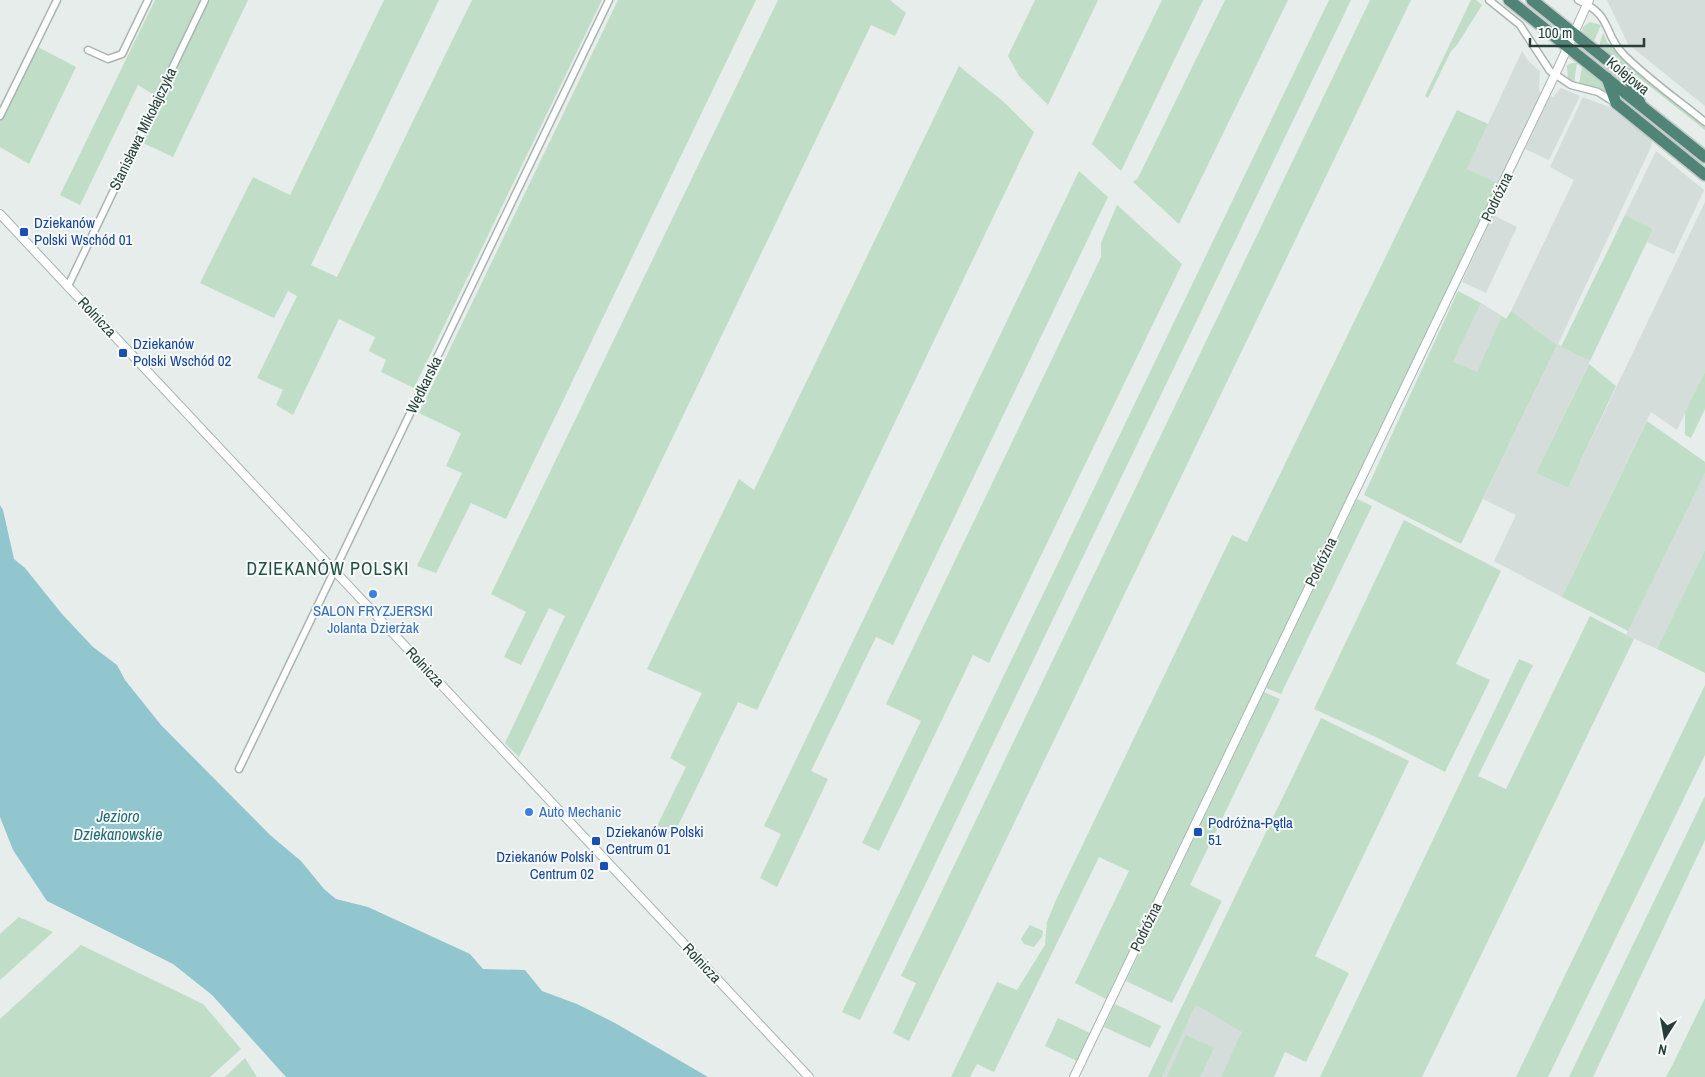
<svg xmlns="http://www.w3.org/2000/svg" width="1705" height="1077" viewBox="0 0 1705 1077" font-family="'Archivo Narrow',sans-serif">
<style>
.built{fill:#d4ddd9}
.green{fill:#c0ddc7}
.water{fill:#92c6ce}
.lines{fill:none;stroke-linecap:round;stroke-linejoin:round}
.minor-casing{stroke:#a9b5b1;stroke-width:9}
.tertiary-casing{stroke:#a9b5b1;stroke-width:10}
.trunk-casing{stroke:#c2c9c7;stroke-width:14}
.minor{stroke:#fff;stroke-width:6}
.tertiary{stroke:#fff;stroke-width:8}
.trunk{stroke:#508476;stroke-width:11}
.transit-dot{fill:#1a4fb4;stroke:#f6faf8;stroke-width:2}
.shop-dot{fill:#3f7fe0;stroke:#f6faf8;stroke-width:2}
.labels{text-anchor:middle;stroke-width:4;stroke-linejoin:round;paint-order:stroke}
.street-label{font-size:15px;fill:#263e37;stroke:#f6faf8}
.transit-label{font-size:15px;fill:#164399;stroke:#f6faf8;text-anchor:start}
.shop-label{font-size:15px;fill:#366cbe;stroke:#f6faf8}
.water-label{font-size:16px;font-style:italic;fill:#236b77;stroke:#f6faf8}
.quarter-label{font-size:18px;letter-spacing:1px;fill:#234f43;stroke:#f6faf8}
</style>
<rect width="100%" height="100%" fill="#e6edea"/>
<g class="built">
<polygon points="1607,0 1705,0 1705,106 1628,44"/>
<polygon points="1522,51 1529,62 1540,71 1539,91 1541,93 1498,183 1467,169"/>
<polygon points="1561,88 1580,96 1549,160 1525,149 1550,96 1553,97"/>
<polygon points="1583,97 1609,107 1652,140 1651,147 1558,344 1590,361 1536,473 1568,488 1705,202 1705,372 1677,430 1651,412 1562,597 1494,561 1516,515 1483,499 1557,345 1511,311 1574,180 1550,167"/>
<polygon points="1656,151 1704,190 1674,254 1647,242 1653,229 1625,215"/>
<polygon points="1493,215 1517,227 1486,293 1462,282"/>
<polygon points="1481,303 1502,316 1502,320 1477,372 1474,372 1453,362"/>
<polygon points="1705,473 1705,550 1657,649 1626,635"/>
<polygon points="1196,1005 1243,1032 1221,1077 1162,1077"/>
</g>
<g class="green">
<polygon points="155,0 202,0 156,96 138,85 80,205 60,195"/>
<polygon points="210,0 248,0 173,157 141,142"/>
<polygon points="384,0 439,0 311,265 337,277 472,0 602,0 414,388 381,372 386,360 369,351 375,337 339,319 293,415 276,405 283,390 257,378 297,296 288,291 274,318 200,283 253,177 290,195"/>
<polygon points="618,0 756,0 506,519 471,503 436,573 417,566 462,473 446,466 461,433 419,413"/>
<polygon points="778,0 890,0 906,13 895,36 871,25 519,757 505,743 565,616 549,608 521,665 504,657 526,612 491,594"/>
<polygon points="1035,0 1098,0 1048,105 1019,76 1008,56"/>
<polygon points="1162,0 1203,0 1121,171 1092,144"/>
<polygon points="1225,0 1288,0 1179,224 1133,182 1138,178"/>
<polygon points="1329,0 1351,0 860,1020 842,1012"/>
<polygon points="1370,0 1411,0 909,1041 893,1033 916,983 901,976"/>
<polygon points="1471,0 1476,0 1482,5 1457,45 1451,51 1428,98 1425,96"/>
<polygon points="1590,22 1601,25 1594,41 1584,33 1582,28"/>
<polygon points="1603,33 1607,42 1616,52 1705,126 1705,130 1599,46"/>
<polygon points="36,46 76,67 29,164 0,147 0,119"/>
<polygon points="1592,58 1705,148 1705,151 1591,60"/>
<polygon points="1572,63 1577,63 1574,83 1568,81 1567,65"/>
<polygon points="959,66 1005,103 1034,132 757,710 738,702 673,836 656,828 686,767 670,758 702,693 647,669 739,479 754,490"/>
<polygon points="1582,67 1705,166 1705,171 1612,97 1601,91 1579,84"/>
<polygon points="1457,110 1488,124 1467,169 1498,183 1106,999 1075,983 1129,871 1099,857 994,1072 977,1064 970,1077 951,1077 997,982 1017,990 1045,945 1047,922 1056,900 1232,535 1247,542"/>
<polygon points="1079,171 1108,197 893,645 876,637 811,771 828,779 777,887 760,878 781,834 764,826"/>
<polygon points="1117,205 1182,264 989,663 973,655 879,851 862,843 921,721 886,704 1101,257 1101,243"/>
<polygon points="1625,215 1653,229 1590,361 1561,347"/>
<polygon points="1458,291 1481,303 1453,362 1477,372 1502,316 1506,319 1511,311 1557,345 1461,544 1364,495"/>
<polygon points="1589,364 1616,386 1568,488 1536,473"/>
<polygon points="1705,372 1705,409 1691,438 1685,435 1685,412"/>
<polygon points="1647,421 1705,462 1705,473 1628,631 1562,597"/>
<polygon points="1357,499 1372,506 1281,694 1266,688"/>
<polygon points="1404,520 1501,571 1456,664 1490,680 1445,772 1380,739 1314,709"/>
<polygon points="1705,550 1705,673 1657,649"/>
<polygon points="1590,616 1634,639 1422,1077 1320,1077 1519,659 1533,665 1478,776 1506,789"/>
<polygon points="1705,685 1705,755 1548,1077 1516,1077"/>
<polygon points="1264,692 1280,699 1190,885 1222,901 1172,1003 1126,981"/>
<polygon points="1321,718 1409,761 1315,956 1349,973 1306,1062 1285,1052 1274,1077 1221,1077 1242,1032 1196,1005 1162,1077 1148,1077"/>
<polygon points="1705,796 1705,840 1593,1077 1569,1077"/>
<polygon points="19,917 53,932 0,980 0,934"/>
<polygon points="1030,925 1043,931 1042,937 1034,947 1024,944 1021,939"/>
<polygon points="81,945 203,1004 241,1049 210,1077 0,1077 0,1019"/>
<polygon points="1705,998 1705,1077 1666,1077 1672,1066"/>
<polygon points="1115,1004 1161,1026 1150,1048 1104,1027"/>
<polygon points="1058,1018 1090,1033 1077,1061 1045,1046"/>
<polygon points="1186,1035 1214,1048 1200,1077 1167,1077"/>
<polygon points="245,1058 257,1077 225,1077"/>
</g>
<polygon class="water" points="0,505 3,510 14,559 25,568 62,614 93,647 117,665 125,680 161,725 270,835 301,861 324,889 336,899 368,907 470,954 483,969 525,970 542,991 577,1004 615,1023 708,1077 286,1077 212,995 173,964 47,901 13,850 0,817"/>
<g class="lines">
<g class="minor-casing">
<g id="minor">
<polyline points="1489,0 1520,25 1550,71 1571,85 1598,92 1614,102"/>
<path d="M1578,0C1614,16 1602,33 1624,55C1648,79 1678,100 1705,122"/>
<polyline points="88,50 108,59 122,54 148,0"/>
<polyline points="0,116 57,0"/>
<polyline points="68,286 205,0"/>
<polyline points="239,769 609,0"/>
</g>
</g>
<g class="tertiary-casing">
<g id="tertiary">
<polyline points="0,214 809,1077"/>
<polyline points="1074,1077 1560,64 1589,0"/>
</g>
</g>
<g class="trunk-casing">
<g id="trunk">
<polyline points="1509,0 1705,157"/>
<polyline points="1532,0 1628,77 1640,103"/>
<polyline points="1607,78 1616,103 1705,175"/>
</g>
</g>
<use href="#minor" class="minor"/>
<use href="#tertiary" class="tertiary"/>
<use href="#trunk" class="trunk"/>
</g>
<g class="transit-dot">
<rect x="19" y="227" width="10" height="10" rx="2.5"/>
<rect x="118" y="348" width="10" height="10" rx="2.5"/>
<rect x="1193" y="827" width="10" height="10" rx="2.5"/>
<rect x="591" y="836" width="10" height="10" rx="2.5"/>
<rect x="599" y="861" width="10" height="10" rx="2.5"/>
</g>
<g class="shop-dot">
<circle cx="373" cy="594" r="5"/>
<circle cx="529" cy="812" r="5"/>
</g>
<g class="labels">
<g class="street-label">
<text transform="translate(1628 76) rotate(39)" y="5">Kolejowa</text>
<text transform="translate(143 129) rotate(-64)" y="5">Stanisława Mikołajczyka</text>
<text transform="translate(1497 197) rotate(-64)" y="5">Podróżna</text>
<text transform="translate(97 317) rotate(47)" y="5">Rolnicza</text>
<text transform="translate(424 385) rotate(-64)" y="5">Wędkarska</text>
<text transform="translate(1321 562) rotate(-64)" y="5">Podróżna</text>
<text transform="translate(425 667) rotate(47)" y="5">Rolnicza</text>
<text transform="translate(1146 927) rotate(-64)" y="5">Podróżna</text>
<text transform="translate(702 963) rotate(47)" y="5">Rolnicza</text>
</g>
<g class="transit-label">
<text x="34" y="228">Dziekanów<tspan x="34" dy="17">Polski Wschód 01</tspan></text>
<text x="133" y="349">Dziekanów<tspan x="133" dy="17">Polski Wschód 02</tspan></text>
<text x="1208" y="828">Podróżna-Pętla<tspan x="1208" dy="17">51</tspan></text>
<text x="606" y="837">Dziekanów Polski<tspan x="606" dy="17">Centrum 01</tspan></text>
<text x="594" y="862" text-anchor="end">Dziekanów Polski<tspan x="594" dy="17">Centrum 02</tspan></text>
</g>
<g class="shop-label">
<text x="373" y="616">SALON FRYZJERSKI<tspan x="373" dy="17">Jolanta Dzierżak</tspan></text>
<text x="539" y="817" text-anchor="start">Auto Mechanic</text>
</g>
<g class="water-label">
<text x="118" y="822">Jezioro<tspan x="118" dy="18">Dziekanowskie</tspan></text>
</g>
<g class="quarter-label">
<text x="328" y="575">DZIEKANÓW POLSKI</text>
</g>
</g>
<g transform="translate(1665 1037) rotate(191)" stroke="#f6faf8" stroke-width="4" paint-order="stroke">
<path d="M0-4L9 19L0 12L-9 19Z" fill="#263e37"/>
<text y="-8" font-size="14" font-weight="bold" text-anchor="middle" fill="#263e37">N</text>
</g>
<path d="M1530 38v8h114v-8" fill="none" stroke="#263e37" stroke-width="2.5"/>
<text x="1538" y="38" font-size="15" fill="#263e37" stroke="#f6faf8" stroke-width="4" paint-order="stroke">100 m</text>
</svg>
